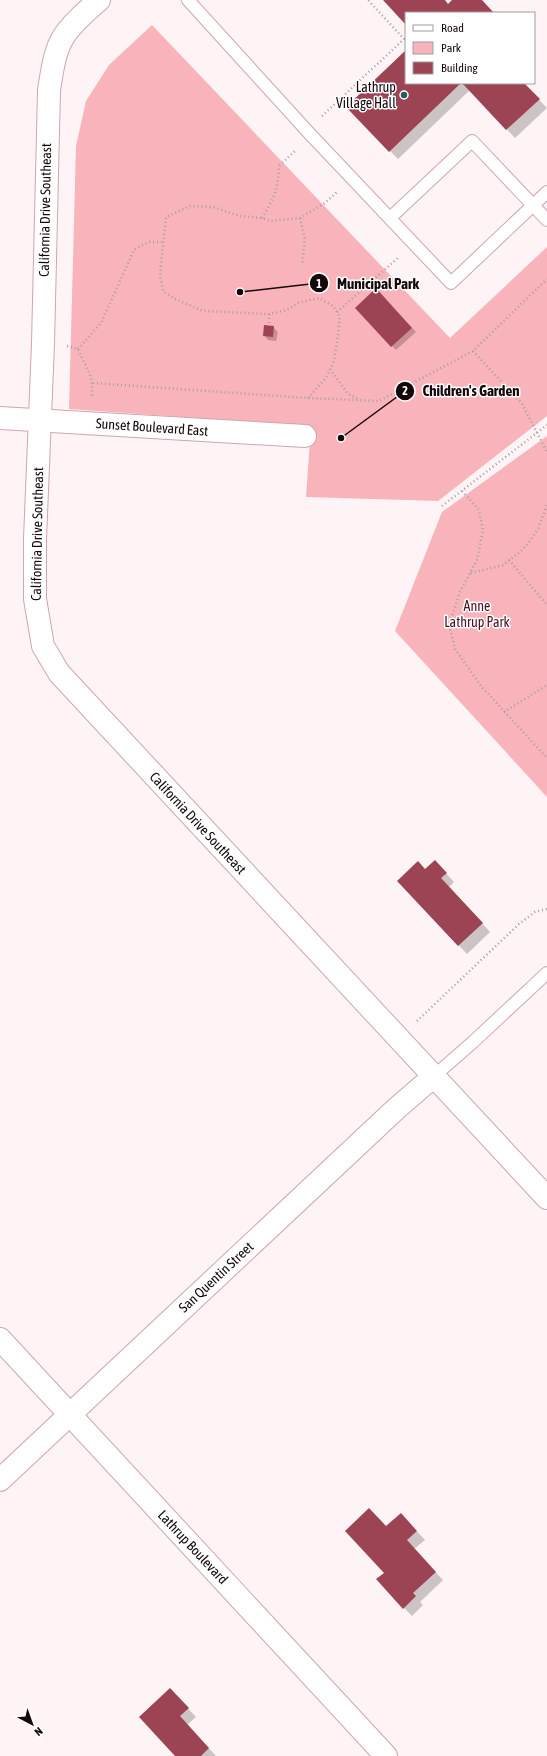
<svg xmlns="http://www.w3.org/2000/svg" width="547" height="1756" viewBox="0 0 547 1756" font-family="'Asap Condensed',sans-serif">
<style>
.green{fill:#f8b3bb}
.shadow{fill:#0003}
.building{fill:#9c4454}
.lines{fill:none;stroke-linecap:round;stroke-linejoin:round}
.service-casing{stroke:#cfa6aa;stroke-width:14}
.minor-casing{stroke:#cfa6aa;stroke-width:24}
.path{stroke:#a99e9f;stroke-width:2.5;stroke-dasharray:1 3;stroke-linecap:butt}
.service{stroke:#fff;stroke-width:12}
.minor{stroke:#fff;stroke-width:22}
.poi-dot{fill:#1d6356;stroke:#fff;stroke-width:1.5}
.labels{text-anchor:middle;stroke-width:3;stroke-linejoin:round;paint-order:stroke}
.poi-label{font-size:14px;fill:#150809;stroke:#fff;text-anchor:end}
.street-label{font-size:14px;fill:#150809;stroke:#fff}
.park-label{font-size:14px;fill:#4c101e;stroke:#fff}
.leader{fill:none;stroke:#150809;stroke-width:1.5}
.callout-dot{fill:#150809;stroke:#fff;stroke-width:1.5}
.mark-label{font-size:12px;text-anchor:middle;font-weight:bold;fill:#fff}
.callout-label{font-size:15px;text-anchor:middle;font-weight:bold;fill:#150809;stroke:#fff;stroke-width:3;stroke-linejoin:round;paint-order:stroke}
</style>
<rect width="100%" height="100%" fill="#fef4f5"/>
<g class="green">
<polygon points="152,25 450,338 547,247 547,416 438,501 306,497 311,426 69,409 76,146 86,101 109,65"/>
<polygon points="547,436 547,797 395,631 442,512"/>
</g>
<g class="shadow">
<polygon points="406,52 406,83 523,83 547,108 515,138 470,90 398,159 390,151"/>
<polygon points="380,294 416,332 396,350 392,346"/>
<polygon points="273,327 278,332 276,341 268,340 264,335"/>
<polygon points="425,870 443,870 454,882 449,887 490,932 467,954 398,881"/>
<polygon points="409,1523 425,1540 414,1549 443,1580 420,1602 423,1605 412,1616 404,1608 385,1573 386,1528"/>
<polygon points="178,1698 196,1717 187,1725 216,1756 177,1756"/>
</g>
<g class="building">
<polygon points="383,0 445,0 448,4 452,0 482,0 494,13 406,13 406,25"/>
<polygon points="406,50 406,83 461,83 389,152 346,107"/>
<polygon points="462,83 524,83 540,99 506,130"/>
<polygon points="376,288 412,328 391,347 355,308"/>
<polygon points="264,325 274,326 273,337 263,336"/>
<polygon points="435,860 447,873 441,878 483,923 458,946 397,881 418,861 425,869"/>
<polygon points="369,1508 386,1526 401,1513 417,1531 407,1540 436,1572 413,1593 416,1596 403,1609 376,1579 384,1573 345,1531"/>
<polygon points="170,1688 189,1708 180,1716 209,1748 201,1756 175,1756 139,1717"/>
</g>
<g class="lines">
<g class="service-casing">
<g id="service">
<polyline points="188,0 309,133 451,283 547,192"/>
<polyline points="390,218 472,141 547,220"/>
<polyline points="433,1077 473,1042 547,973"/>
</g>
</g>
<g class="minor-casing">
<g id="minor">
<path d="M99,0C87,11 73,22 64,36C54,51 52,73 49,90L43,344L35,539V599L43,646L59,673L547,1198"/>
<polyline points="0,418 305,436"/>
<polyline points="0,1339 386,1756"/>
<polyline points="0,1480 397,1108 433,1077"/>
</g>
</g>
<g class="path">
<polyline points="322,116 404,39 368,0"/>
<path d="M262,218C274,198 278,190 279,166L296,150"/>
<polyline points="300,218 305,239 302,264"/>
<polyline points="337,312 399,257"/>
<polyline points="269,323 269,314"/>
<path d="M67,346L78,349C87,371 93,371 92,397"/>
<polyline points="78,349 101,323 134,250 148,242 163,242"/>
<polyline points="473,351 522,404 547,452"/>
<polyline points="330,369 348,394 360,400"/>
<polyline points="93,383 308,398 379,401 473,351 547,279"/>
<polyline points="308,398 326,378 334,361 338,336 340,317 333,306 319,298 298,303 287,310 269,314 203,311 175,299 163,291 160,275 166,217 190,206 213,207 240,216 262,218 271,221 300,218 325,203 337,192"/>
<polyline points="462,491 479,510 483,530 477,560 460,592 449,625 455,649 481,686 547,758"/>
<polyline points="442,506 547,425"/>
<polyline points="509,560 547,605"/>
<polyline points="471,573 503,565 520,552 529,542 538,529 547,505"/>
<polyline points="504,712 547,685"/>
<polyline points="417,1021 519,924 535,912 547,909"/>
</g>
<use href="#service" class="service"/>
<use href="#minor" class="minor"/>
</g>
<circle class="poi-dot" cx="404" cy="95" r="4"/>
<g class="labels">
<g class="poi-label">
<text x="396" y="92">Lathrup<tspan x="396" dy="16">Village Hall</tspan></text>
</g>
<g class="street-label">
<text transform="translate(45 210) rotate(-89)" y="5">California Drive Southeast</text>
<text transform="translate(152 427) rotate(4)" y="5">Sunset Boulevard East</text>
<text transform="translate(37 534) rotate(-89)" y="5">California Drive Southeast</text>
<text transform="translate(198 823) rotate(47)" y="5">California Drive Southeast</text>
<text transform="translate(216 1277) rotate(-43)" y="5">San Quentin Street</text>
<text transform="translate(193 1547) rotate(47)" y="5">Lathrup Boulevard</text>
</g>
<g class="park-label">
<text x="477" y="611">Anne<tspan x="477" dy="16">Lathrup Park</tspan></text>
</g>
</g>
<path class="leader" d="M240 292L319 283M341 438L405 391"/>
<g class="callout-dot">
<circle cx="240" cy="292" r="4"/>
<circle cx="341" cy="438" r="4"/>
<circle cx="319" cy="283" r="10"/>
<circle cx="405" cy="391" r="10"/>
</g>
<g class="mark-label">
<text x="319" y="288">1</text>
<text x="405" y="395">2</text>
</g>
<g class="callout-label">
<text x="378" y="289">Municipal Park</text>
<text x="471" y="396">Children's Garden</text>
</g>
<rect x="405" y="12" width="130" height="72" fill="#ffffff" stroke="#a19c9d"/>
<rect x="413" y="25" width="20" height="6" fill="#ffffff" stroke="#a19c9d"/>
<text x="441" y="32" font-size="12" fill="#150809">Road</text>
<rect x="413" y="42" width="20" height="12" fill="#f8b3bb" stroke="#a19c9d"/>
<text x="441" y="52" font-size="12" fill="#150809">Park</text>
<rect x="413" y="62" width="20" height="12" fill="#9c4454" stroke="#a19c9d"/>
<text x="441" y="72" font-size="12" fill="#150809">Building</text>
<g transform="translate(32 1724) rotate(139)" stroke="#ffffff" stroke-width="3" paint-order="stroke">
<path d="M0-3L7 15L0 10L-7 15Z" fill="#150809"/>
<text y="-6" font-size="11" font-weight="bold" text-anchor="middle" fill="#150809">N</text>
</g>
</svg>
